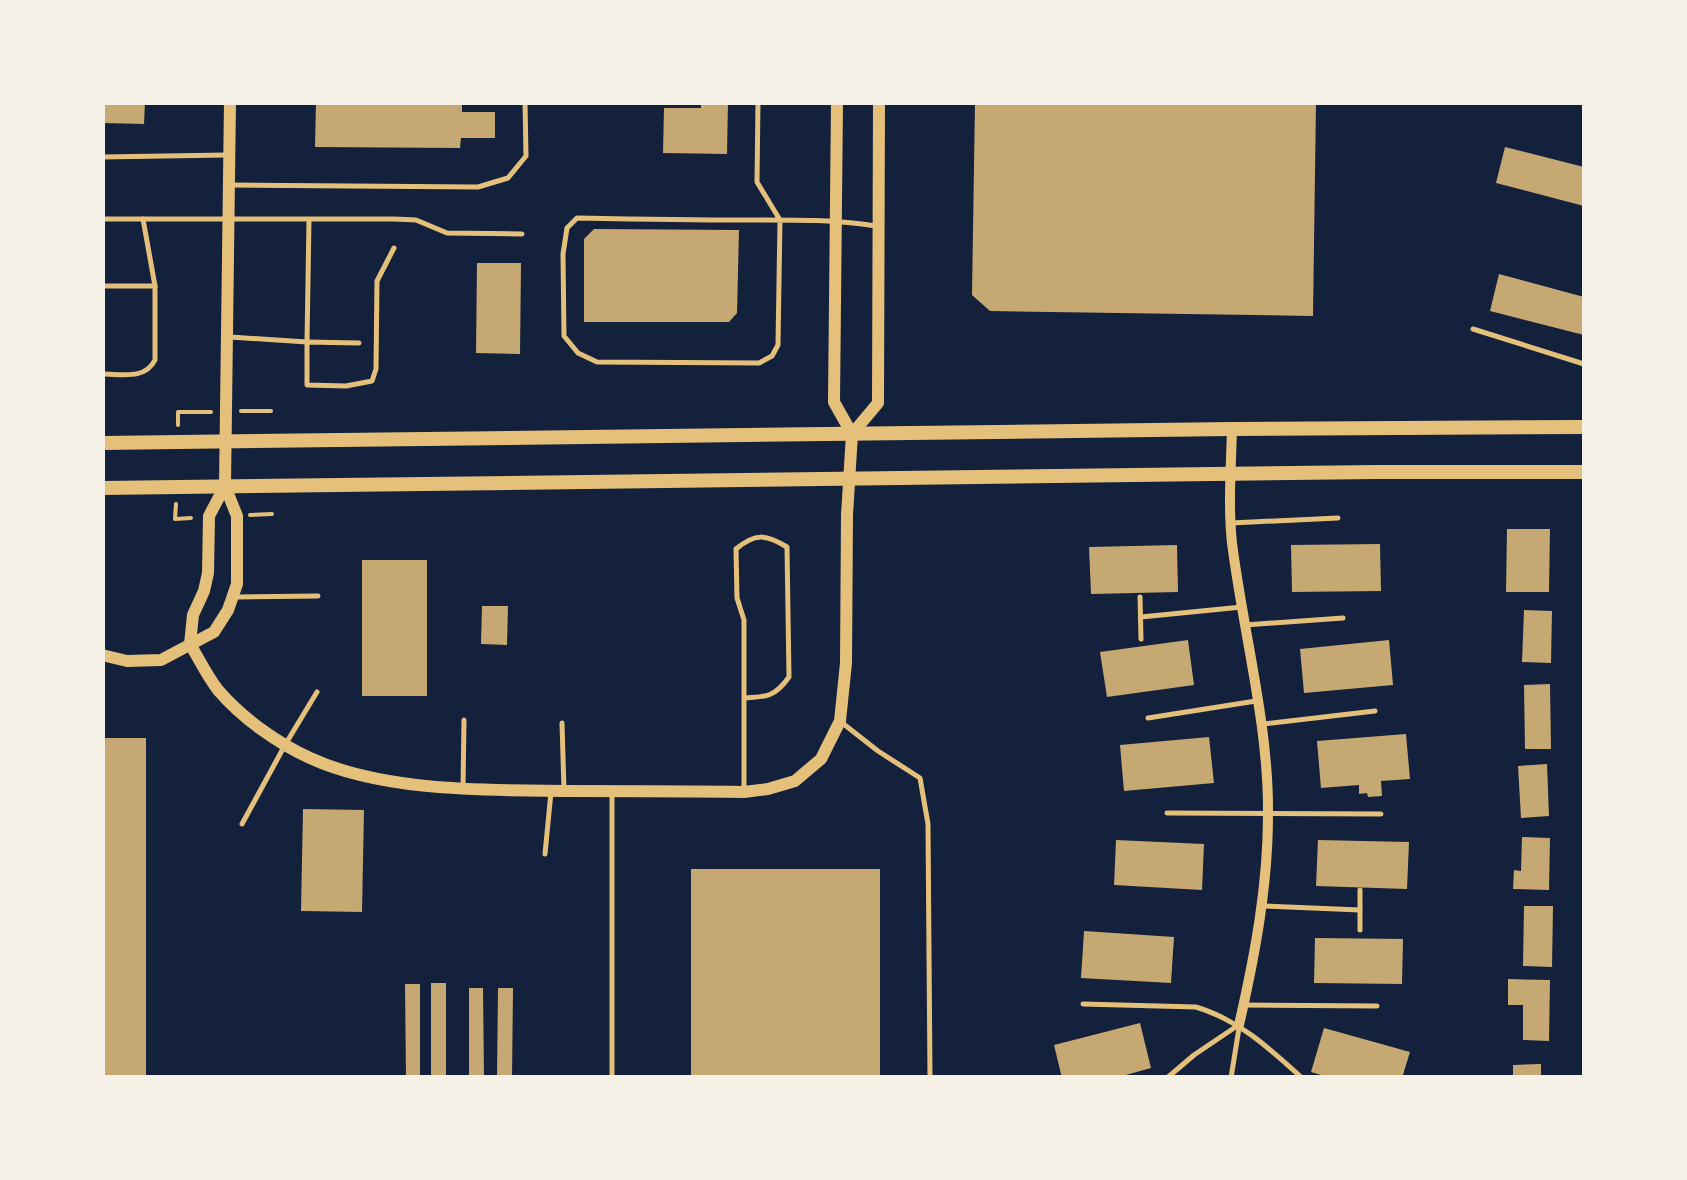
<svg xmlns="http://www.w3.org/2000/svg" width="1687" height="1180" viewBox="0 0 1687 1180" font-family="'Noto Sans',sans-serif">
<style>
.building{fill:#c6a872}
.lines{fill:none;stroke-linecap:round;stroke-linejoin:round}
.path{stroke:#e5c07b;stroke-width:4}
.service{stroke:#e5c07b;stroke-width:5}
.minor{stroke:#e5c07b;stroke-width:10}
.tertiary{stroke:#e5c07b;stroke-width:12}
.secondary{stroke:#e5c07b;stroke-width:14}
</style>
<rect width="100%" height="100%" fill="#14213d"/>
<g class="building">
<polygon points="102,102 145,102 144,124 102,123"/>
<polygon points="316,102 462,102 462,112 495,112 495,138 461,138 460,148 315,147"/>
<polygon points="701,102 728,102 727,154 663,153 664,108 701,108"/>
<polygon points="975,102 1316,102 1313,316 990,311 972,295"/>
<polygon points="1505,147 1584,167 1584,206 1496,183"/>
<polygon points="594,229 739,230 737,313 729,322 584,322 584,239"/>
<polygon points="477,263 521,263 520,354 476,353"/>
<polygon points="1499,274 1584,297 1584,335 1490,311"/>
<polygon points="1507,529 1550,529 1549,592 1506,592"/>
<polygon points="1380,544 1381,591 1292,592 1291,545"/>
<polygon points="1177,545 1178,592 1091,594 1089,547"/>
<rect x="362" y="560" width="65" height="136"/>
<polygon points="482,606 508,606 507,645 481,644"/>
<polygon points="1524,610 1552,611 1551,663 1522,662"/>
<polygon points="1188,640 1194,685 1107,697 1100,652"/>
<polygon points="1389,640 1393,685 1304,693 1300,649"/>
<polygon points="1550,684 1551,749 1525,749 1524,685"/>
<polygon points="1406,734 1410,779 1381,781 1382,796 1368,797 1367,793 1359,794 1359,785 1321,788 1317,741"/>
<polygon points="1209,737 1214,783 1124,791 1120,745"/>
<rect x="102" y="738" width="44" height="340"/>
<polygon points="1547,764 1549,816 1521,818 1518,766"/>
<polygon points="303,809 364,810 362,912 301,911"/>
<polygon points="1522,837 1550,838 1549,890 1513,889 1514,870 1521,871"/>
<polygon points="1116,840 1204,844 1202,890 1114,885"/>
<polygon points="1318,840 1409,842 1407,889 1316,886"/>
<rect x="691" y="869" width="189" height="209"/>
<polygon points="1524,906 1553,906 1552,967 1523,966"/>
<polygon points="1084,931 1174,937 1171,983 1081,978"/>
<polygon points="1315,938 1403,939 1402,984 1314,983"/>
<polygon points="1508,979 1550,980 1549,1041 1523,1040 1523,1005 1508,1005"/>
<rect x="431" y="983" width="15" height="95"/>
<polygon points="405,984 420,984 420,1078 406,1078"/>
<polygon points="469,988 483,988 484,1078 469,1078"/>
<polygon points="498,988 513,988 512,1078 497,1078"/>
<polygon points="1140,1023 1151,1068 1115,1078 1062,1078 1054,1045"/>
<polygon points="1324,1028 1410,1052 1402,1078 1331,1078 1311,1072"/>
<polygon points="1541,1064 1541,1078 1513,1078 1513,1065"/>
</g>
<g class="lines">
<g class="path">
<polyline points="241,411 271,411"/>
<polyline points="178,425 178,412 211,412"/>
<polyline points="176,504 175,519 191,518"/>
<polyline points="250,515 272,514"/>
</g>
<g class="service">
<path d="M758,102L757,182L780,220L778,345L772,356L759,363L597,362L578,353L564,336L563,254L567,228L577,218C632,219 687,220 742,220C789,220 830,219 876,226"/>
<polyline points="102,157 226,155"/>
<polyline points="230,185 478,187 508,178 526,156 525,102"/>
<polyline points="102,219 394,219 416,220 447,233 522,234"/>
<polyline points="102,286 155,286"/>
<polyline points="1473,329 1584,364"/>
<polyline points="230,337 307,342 309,220"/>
<polyline points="359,343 307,342 307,385 346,386 372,381 376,369 377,281 394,248"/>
<path d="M102,374C122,374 145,380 155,360V286L143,219"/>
<polyline points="1231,523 1338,518"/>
<polyline points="236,597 318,596"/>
<polyline points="1140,597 1141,639"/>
<polyline points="1141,617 1242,607"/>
<polyline points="1245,625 1343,618"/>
<path d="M744,698C766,697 775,697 789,677L787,547C766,534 755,533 736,549L737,598L744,620V789"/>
<polyline points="1148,718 1256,701"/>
<polyline points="841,722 878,751 920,778 928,824 930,1078"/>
<polyline points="562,723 564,790"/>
<polyline points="1263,724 1375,711"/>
<polyline points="463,787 464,720"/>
<polyline points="612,794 612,1078"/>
<polyline points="1167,813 1381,814"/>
<polyline points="242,824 285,745 317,692"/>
<polyline points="545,854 551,792"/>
<polyline points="1360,890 1360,930"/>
<polyline points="1263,906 1360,910"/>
<path d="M1083,1004L1196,1007C1239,1020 1269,1048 1302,1078"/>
<polyline points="1244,1005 1377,1006"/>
<polyline points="1167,1078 1194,1055 1237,1026"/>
<polyline points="1231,1078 1239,1028"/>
</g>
<path class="minor" d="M1232,429C1231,467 1228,506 1232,543C1243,631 1269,726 1268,814C1268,886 1255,955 1239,1025"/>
<g class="tertiary">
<polyline points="852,434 878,403 879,102"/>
<path d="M190,644C199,659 207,676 218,690C242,718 277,743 310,758C384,792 487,790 567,791C626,791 685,791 744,792L768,789L795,781L821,759L840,721L846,663L847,515L852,434L834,402L837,102"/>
<polyline points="190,644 193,615 204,591 208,573 209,516 225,486"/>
<polyline points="102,655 127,661 161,660 214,632 228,610 237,584 237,516 225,486 230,102"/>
</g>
<g class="secondary">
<polyline points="102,443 1232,429 1584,427"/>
<polyline points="102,488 1377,472 1584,472"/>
</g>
</g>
<rect width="1687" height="1180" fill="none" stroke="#f6f1e7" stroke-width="210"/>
</svg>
